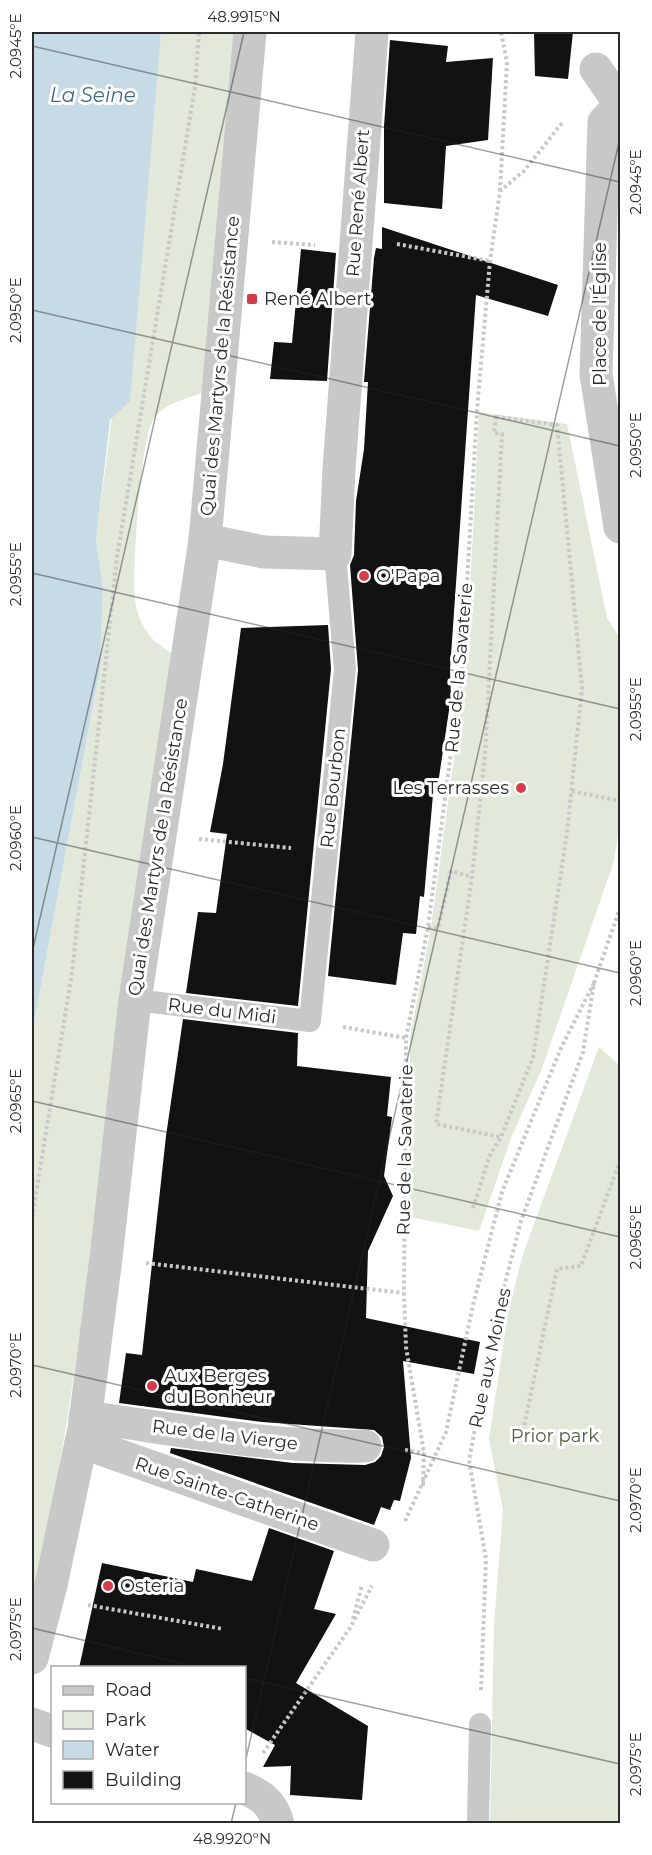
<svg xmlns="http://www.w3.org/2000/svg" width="652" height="1855" viewBox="0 0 652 1855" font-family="Montserrat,sans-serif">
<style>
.green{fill:#e2e8da}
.water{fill:#c7dbe7}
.building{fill:#121212}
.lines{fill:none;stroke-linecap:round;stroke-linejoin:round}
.path{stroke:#c8c8c8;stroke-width:4;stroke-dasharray:3 3;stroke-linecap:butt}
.service{stroke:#c8c8c8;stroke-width:22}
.pedestrian{stroke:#c8c8c8;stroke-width:33}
.minor{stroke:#c8c8c8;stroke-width:33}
.ticks{fill:none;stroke:#2b2b2b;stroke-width:1.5;stroke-opacity:0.45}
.poi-dot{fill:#d43c48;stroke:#fff;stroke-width:2}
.labels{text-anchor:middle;stroke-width:6;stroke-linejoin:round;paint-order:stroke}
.street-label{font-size:18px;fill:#2b2b2b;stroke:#fff}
.poi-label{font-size:18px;fill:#2b2b2b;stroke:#fff;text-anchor:start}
.park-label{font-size:18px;fill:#4f623e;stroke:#fff}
.water-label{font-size:20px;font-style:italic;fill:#426b85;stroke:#fff}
.neatline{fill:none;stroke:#2b2b2b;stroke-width:2}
.ticks-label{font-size:15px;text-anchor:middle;fill:#2b2b2b}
</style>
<rect width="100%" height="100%" fill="#fff"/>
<g class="green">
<path d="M161,32H239L205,392C186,399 161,403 151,424C141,446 129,589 137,611C145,636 157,645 179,657L70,1401L54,1500L32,1598V1034L100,668L103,588L96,541Z"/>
<polygon points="479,412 567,424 607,618 620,638 620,821 614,861 541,1071 511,1138 479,1231 410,1217 410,1038 431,927 466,670"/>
<polygon points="599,1047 620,1066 620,1823 490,1823 494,1624 503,1510 489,1439 508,1313 523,1254"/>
</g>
<polygon class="water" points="32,32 161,32 130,401 110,420 96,541 103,588 100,668 32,1034"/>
<g class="building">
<polygon points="534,32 573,32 568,79 535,76"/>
<polygon points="390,40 448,46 446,62 493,58 488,140 446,146 442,209 384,203 384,126"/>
<polygon points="382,227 558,285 548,316 476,295 450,670 451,697 438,784 434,783 424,897 420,896 416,934 403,933 396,985 328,976 358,670 350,565 354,555 356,501 364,449 368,382 364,382 374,258 376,248 382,249"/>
<polygon points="301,249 336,253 327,381 270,379 274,342 292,343"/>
<polygon points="328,625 331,669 298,1006 186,993 198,912 216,913 227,834 210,832 223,764 241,628"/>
<polygon points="183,1019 298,1033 297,1066 391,1077 387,1116 392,1117 384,1176 393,1196 368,1251 366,1318 480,1342 474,1374 403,1361 411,1458 400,1501 394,1500 390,1510 381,1507 374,1525 170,1453 171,1448 293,1463 365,1465 375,1462 381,1456 384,1447 382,1437 374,1430 262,1422 119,1403 126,1353 142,1355 166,1136"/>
<polygon points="269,1528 334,1551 314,1609 336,1614 296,1683 368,1726 362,1800 290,1795 291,1766 263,1767 275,1745 244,1728 244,1668 79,1668 102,1563 193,1582 196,1569 252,1581"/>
</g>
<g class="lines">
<g class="path">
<polyline points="500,191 507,62 501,32"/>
<polyline points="272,242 315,245"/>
<polyline points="397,244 490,261"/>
<polygon points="496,417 557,425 582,688 567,833 533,1057 501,1137 436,1124 472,877 485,755 502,434 494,433"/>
<polyline points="572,791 620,801"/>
<polyline points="199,839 291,848"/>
<polyline points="428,927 438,928 451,871 472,877"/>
<polyline points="343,1027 406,1038"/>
<polyline points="473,1208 490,1155 501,1137"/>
<polyline points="32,1218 72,973 117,557 195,87 199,32"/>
<polyline points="146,1263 403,1293"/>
<polyline points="523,1431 557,1269 581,1266 620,1161"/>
<polyline points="405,1450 424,1453"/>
<polyline points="423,1486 424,1453 406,1347 404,1293 406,1038 428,927 462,670 477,410 490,261 500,191 524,171 562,123"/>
<polyline points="405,1521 446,1432 473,1305 502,1192 561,1048 594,983"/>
<polyline points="88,1605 223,1629"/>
<polyline points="353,1619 362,1585"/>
<polyline points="481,1690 486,1559 469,1460 496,1318 521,1221 583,1052 594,983 620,908"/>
<polyline points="263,1753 350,1628 372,1586"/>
</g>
<g class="service">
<polyline points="135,1000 310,1021 345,669 335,554"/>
<polyline points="478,1824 480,1724"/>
</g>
<g class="pedestrian">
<polyline points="596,69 620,104"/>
<path d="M85,1417C178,1429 271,1448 365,1446"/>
<polyline points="81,1442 373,1545"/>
</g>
<g class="minor">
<polyline points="620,105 604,122 596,374 620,527"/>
<polyline points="205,540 264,552 335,554 339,469 372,32"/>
<polyline points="32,1658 51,1585 84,1429 106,1258 135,1000 205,540 250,32"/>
<polyline points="32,1724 52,1731"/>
<path d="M244,1788C262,1795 273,1804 278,1824"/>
</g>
</g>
<path class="ticks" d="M32,46L620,182M32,310L620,446M32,573L620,709M32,837L620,973M32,953L244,32M32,1101L620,1237M32,1365L620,1501M32,1628L201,1668M244,1678L620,1764M244,1767L620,138M231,1824L236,1802"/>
<g class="poi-dot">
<rect x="246" y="293" width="12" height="12" rx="3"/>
<circle cx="364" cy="576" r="6"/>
<circle cx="521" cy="788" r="6"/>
<circle cx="152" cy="1386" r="6"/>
<circle cx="108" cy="1586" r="6"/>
</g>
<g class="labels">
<g class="street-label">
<text transform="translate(358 203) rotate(-86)" y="6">Rue René Albert</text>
<text transform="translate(600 314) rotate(-90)" y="6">Place de l'Église</text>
<text transform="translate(220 366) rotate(-85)" y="6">Quai des Martyrs de la Résistance</text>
<text transform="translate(459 668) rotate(-85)" y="6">Rue de la Savaterie</text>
<text transform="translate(333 788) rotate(-84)" y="6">Rue Bourbon</text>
<text transform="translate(158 847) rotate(-81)" y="6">Quai des Martyrs de la Résistance</text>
<text transform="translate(222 1011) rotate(7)" y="6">Rue du Midi</text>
<text transform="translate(405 1150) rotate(-89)" y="6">Rue de la Savaterie</text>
<text transform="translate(490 1358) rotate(-78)" y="6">Rue aux Moines</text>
<text transform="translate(225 1435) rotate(7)" y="6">Rue de la Vierge</text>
<text transform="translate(227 1494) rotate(19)" y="6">Rue Sainte-Catherine</text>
</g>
<g class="poi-label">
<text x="264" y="305">René Albert</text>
<text x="376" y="582">O'Papa</text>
<text x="509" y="794" text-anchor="end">Les Terrasses</text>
<text x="164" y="1382">Aux Berges<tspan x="164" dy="21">du Bonheur</tspan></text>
<text x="120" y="1592">Osteria</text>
</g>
<g class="park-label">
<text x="555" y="1442">Prior park</text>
</g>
<g class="water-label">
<text x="93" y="102">La Seine</text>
</g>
</g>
<rect width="652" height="1855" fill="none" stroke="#ffffff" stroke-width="66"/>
<rect x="51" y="1666" width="195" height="138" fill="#ffffff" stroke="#aaaaaa" stroke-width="1.5"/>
<rect x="63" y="1686" width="30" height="9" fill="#c8c8c8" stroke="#aaaaaa" stroke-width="1.5"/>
<text x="105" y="1696" font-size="18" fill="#2b2b2b">Road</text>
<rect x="63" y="1711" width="30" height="18" fill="#e2e8da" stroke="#aaaaaa" stroke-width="1.5"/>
<text x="105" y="1726" font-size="18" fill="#2b2b2b">Park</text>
<rect x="63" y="1741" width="30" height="18" fill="#c7dbe7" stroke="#aaaaaa" stroke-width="1.5"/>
<text x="105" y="1756" font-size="18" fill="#2b2b2b">Water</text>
<rect x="63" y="1771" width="30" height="18" fill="#121212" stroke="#aaaaaa" stroke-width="1.5"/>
<text x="105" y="1786" font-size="18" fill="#2b2b2b">Building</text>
<rect x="33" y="33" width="586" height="1789" class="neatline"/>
<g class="ticks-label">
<text x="244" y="22">48.9915°N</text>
<text transform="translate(16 46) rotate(-90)" y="5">2.0945°E</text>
<text transform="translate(636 182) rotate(-90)" y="5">2.0945°E</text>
<text transform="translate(16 310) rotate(-90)" y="5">2.0950°E</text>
<text transform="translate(636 445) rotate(-90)" y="5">2.0950°E</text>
<text transform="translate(16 574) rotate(-90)" y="5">2.0955°E</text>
<text transform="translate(636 709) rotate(-90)" y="5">2.0955°E</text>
<text transform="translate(16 838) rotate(-90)" y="5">2.0960°E</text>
<text transform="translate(636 973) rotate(-90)" y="5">2.0960°E</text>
<text transform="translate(16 1101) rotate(-90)" y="5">2.0965°E</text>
<text transform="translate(636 1237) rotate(-90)" y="5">2.0965°E</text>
<text transform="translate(16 1365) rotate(-90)" y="5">2.0970°E</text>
<text transform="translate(636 1500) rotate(-90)" y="5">2.0970°E</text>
<text transform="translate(16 1629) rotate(-90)" y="5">2.0975°E</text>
<text transform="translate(636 1764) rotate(-90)" y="5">2.0975°E</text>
<text x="232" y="1844">48.9920°N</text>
</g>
</svg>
